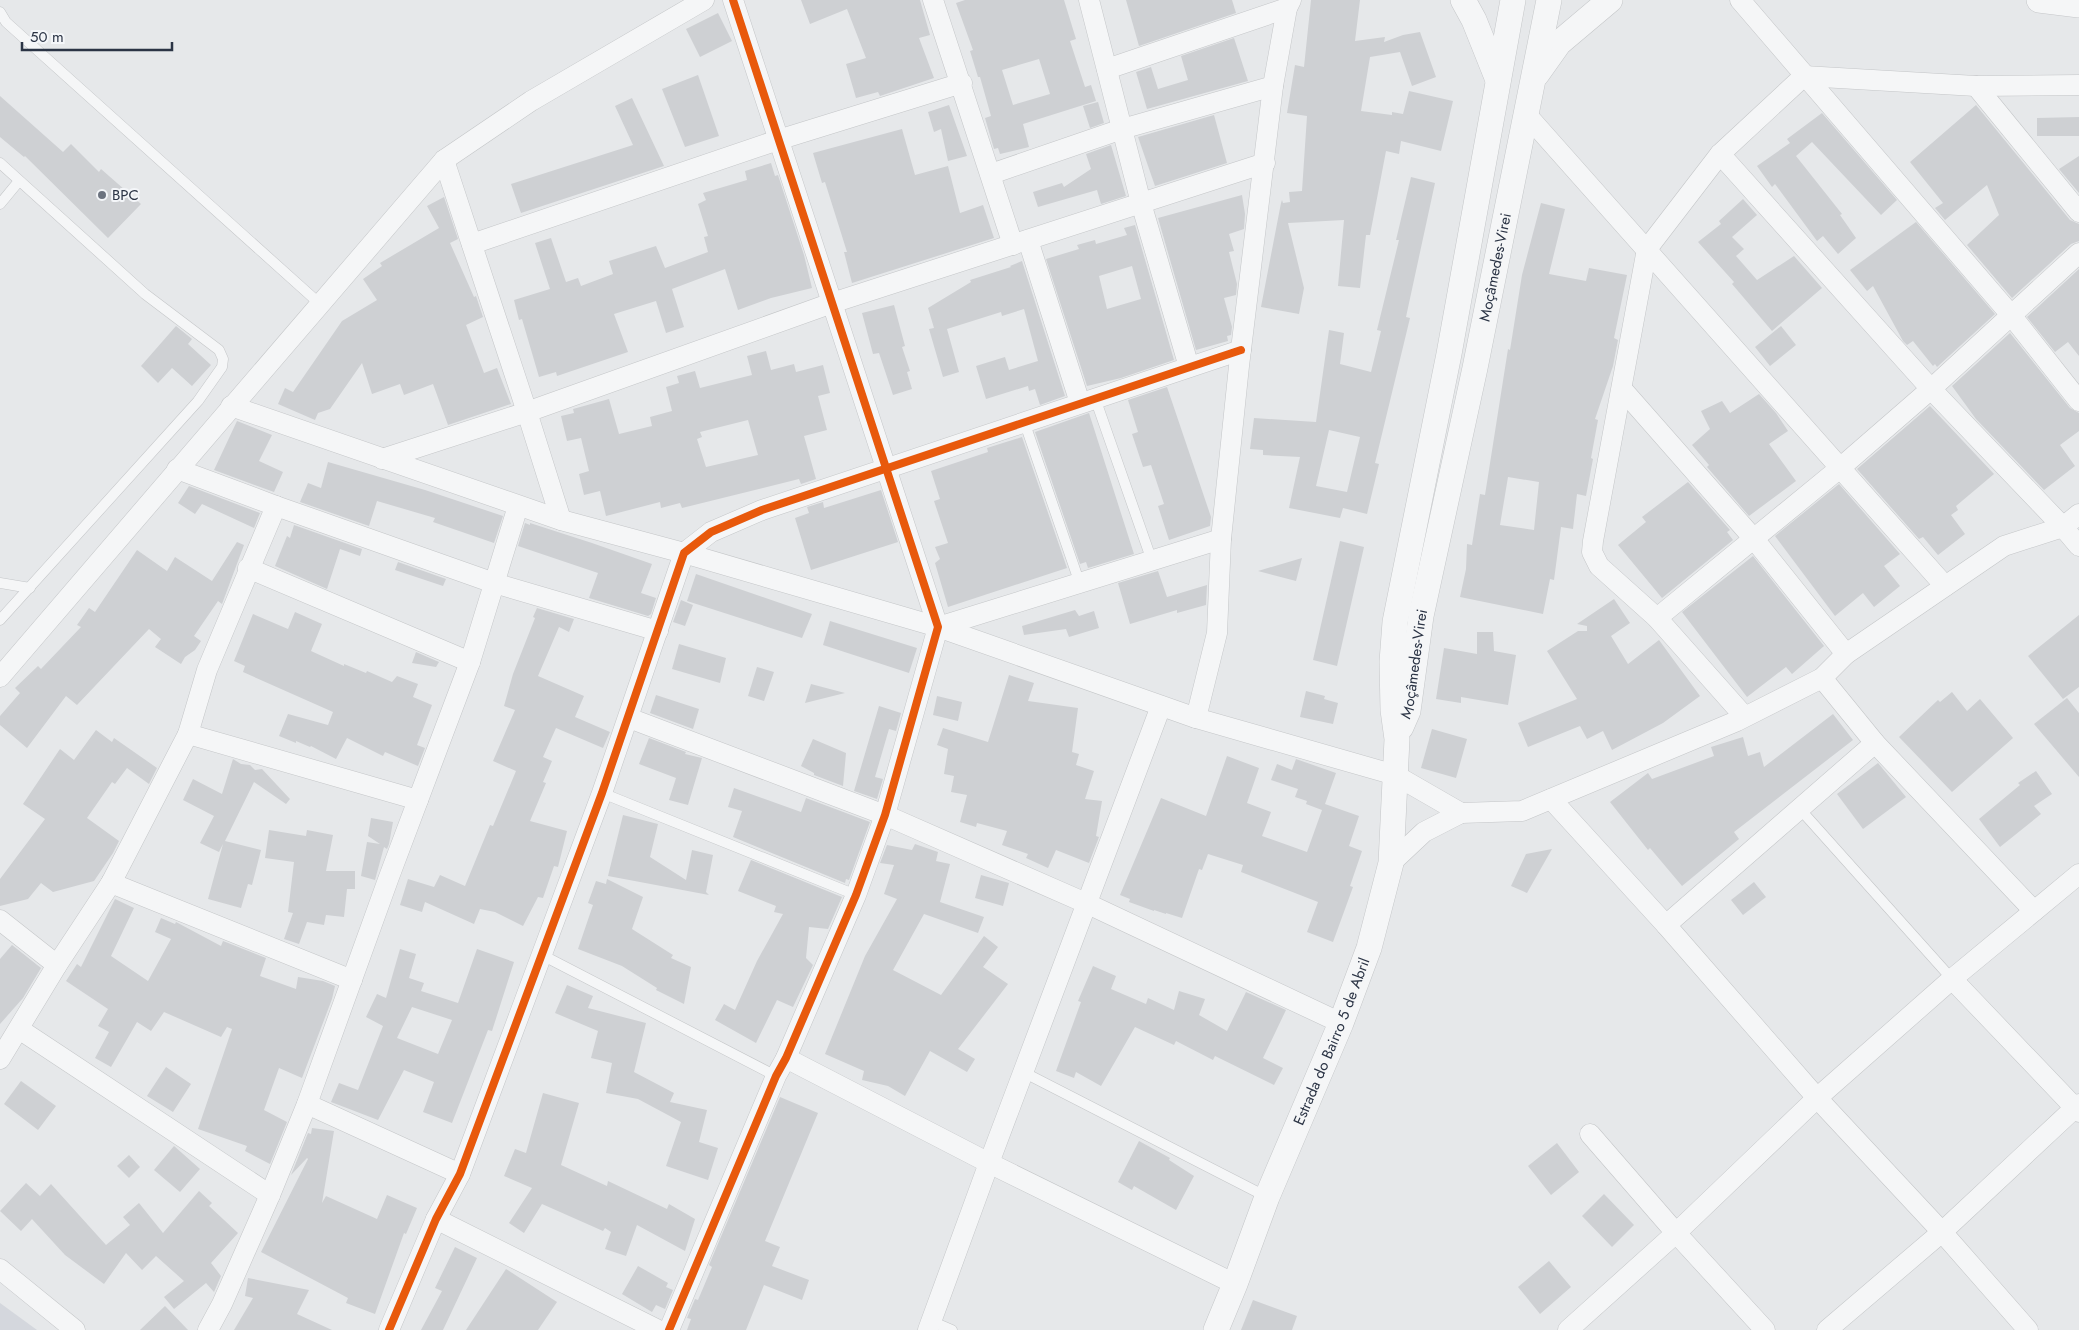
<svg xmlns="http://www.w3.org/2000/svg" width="2079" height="1330" viewBox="0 0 2079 1330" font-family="Jost,sans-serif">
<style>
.built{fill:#d4d7dd}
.building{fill:#ced0d3;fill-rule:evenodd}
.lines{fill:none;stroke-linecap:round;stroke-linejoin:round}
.service-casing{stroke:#c4c6c8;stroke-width:11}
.minor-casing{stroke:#c4c6c8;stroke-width:21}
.tertiary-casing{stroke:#c4c6c8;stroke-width:26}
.service{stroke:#f5f6f7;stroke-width:10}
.minor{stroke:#f5f6f7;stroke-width:20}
.tertiary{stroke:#f5f6f7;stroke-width:25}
.cycleway-casing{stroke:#f4f6f9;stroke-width:11}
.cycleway{stroke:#e8590c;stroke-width:8}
.poi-dot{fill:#6c737f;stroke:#f4f6f9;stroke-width:2}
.labels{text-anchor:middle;stroke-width:4;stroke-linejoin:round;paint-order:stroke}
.poi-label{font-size:15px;fill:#2b3445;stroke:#f4f6f9;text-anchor:start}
.street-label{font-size:15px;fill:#2b3445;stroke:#f4f6f9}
</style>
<rect width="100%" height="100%" fill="#e6e8ea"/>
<polygon class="built" points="0,1303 37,1330 0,1330"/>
<g class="building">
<polygon points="801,0 920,0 930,35 919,38 934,78 880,96 878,92 856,98 846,64 866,58 847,9 810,24"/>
<path d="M965,0H1064L1076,39L1070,41L1085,87L1091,85L1096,101L1023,124L1029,147L1000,154L998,148L994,149L985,118L991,116L980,77H978L970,51L973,50L956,3ZM1039,59L1050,94L1013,105L1002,70Z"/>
<polygon points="1126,0 1232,0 1236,13 1139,46"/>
<polygon points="1311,0 1360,0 1355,41 1385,37 1384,42 1403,35 1420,32 1436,77 1412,86 1400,52 1370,57 1361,111 1392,115 1392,112 1403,114 1409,91 1453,101 1441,151 1401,141 1399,154 1386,151 1370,235 1366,235 1360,288 1338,286 1344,220 1288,223 1304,288 1299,314 1261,307 1281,203 1282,200 1283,203 1290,202 1289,192 1302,191 1307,116 1287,113 1295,65 1304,67"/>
<polygon points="718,13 732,41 700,57 686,29"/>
<polygon points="1234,38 1248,81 1147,109 1136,72 1151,67 1158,89 1188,80 1181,56"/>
<polygon points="698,75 719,136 685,147 662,89"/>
<polygon points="0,96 63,152 71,144 99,172 101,169 141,204 108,238 25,156 24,157 0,137"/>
<polygon points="632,98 664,166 521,213 511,184 633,145 615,106"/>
<polygon points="1098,102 1104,123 1090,128 1083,106"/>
<polygon points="949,105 967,156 948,161 941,129 934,132 928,112"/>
<polygon points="1976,105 2070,220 2079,224 2079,241 2071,244 2012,298 1967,245 1999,215 1987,185 1945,220 1935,208 1943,203 1910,162"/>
<polygon points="1822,113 1897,200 1881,215 1812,142 1796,156 1842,214 1840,215 1856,238 1838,254 1823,236 1817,241 1775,184 1772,187 1757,166 1790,143 1787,139"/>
<polygon points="1214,115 1227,163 1155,186 1138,137"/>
<polygon points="2079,117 2079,136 2037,136 2037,118"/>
<polygon points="902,129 915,175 948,166 960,213 983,205 994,238 852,283 844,252 847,252 825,182 822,183 813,153"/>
<polygon points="1111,145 1126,196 1101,204 1097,190 1038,207 1033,192 1062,183 1064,187 1091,169 1086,154"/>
<polygon points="2079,156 2079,193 2059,169"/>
<polygon points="771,163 775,176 778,175 804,255 812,288 771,298 738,310 725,269 672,289 684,327 666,333 656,301 614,314 628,352 557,376 556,372 539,377 522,319 519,320 514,300 550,289 535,243 551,238 566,282 578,278 581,286 613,274 609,261 656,246 665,268 708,252 704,237 708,236 698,204 706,200 703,193 747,180 745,171"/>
<path d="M1411,177L1435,183L1406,317L1410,318L1375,463L1379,464L1367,514L1343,508L1340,518L1289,508L1300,457L1263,455V450L1250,449L1254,418L1316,422L1329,330L1344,333L1340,364L1371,372L1381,331L1377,330L1399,240H1396ZM1329,430L1360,437L1347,492L1316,486Z"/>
<polygon points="1242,195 1245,214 1244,229 1229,234 1234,251 1229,252 1237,284 1236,295 1224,298 1232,327 1231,335 1227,336 1228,341 1196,350 1158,218"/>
<polygon points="444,197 458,239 450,243 474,297 476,296 483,317 466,325 484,373 497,368 511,404 448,425 433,384 404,395 400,384 372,394 362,363 330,409 318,413 315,420 278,404 285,388 293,392 342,321 377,300 363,279 382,266 380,263 439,228 427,206"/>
<polygon points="1743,199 1757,215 1732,237 1744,249 1736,256 1757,280 1794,256 1822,288 1772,331 1732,284 1734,282 1698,242 1721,224 1719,221"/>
<path d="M1541,203L1565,209L1549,274L1586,281L1589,268L1627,275L1614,338L1618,340L1613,366L1595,419L1598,420L1591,458L1593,459L1586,496L1577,494L1573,529L1561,527L1554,580L1550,579L1543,614L1460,597L1466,569L1467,544L1472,545L1480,494L1485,495L1508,349L1510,350L1522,275ZM1508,477L1539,482L1534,530L1500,525Z"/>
<polygon points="1916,222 1995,314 1937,367 1935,364 1933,366 1913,341 1907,345 1903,341 1873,286 1867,291 1850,270"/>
<path d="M1135,225L1174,360L1121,378L1087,386L1046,259L1079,249L1077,245L1095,240L1096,244L1127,235L1124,228ZM1132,266L1141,299L1107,309L1099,276Z"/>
<polygon points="1022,261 1065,396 1040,405 1035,389 1029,391 1028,386 986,399 976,366 1005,357 1009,370 1038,361 1024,309 1002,316 1001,312 947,329 959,372 943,377 929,329 934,328 928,308 971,282 970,280 1011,267 1010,266"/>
<polygon points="2079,269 2079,356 2068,342 2055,352 2027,317"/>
<polygon points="894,305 905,346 902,347 910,371 907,372 912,389 893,395 879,353 873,354 862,313"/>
<polygon points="176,326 192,339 188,344 211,365 192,386 172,368 158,383 141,366"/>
<polygon points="1781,326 1796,345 1770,366 1755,347"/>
<polygon points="2010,333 2070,408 2079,413 2079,431 2060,445 2075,466 2044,490 1976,419 1952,386"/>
<path d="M766,351L771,370L794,364L796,372L823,365L830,393L818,396L827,430L804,436L816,479L801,484L799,479L682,508L680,503L661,508L660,502L606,516L600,491L584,495L579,474L589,471L581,438L567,441L561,416L574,413L573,409L609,399L619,434L652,426L650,417L672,411L666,387L679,383L677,376L695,371L700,388L752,375L747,356ZM748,420L758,455L706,467L697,439L702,437L700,432Z"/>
<polygon points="1167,387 1211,517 1210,526 1169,540 1158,506 1164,504 1151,465 1143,467 1132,434 1138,432 1128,400"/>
<polygon points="1759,394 1776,413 1788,431 1769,444 1796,481 1749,516 1707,467 1709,465 1692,445 1710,429 1701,411 1722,401 1730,413"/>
<polygon points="1930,406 1994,474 1956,506 1958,510 1951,515 1965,534 1938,555 1923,537 1919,539 1857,469"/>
<polygon points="1089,413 1134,554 1088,568 1086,562 1080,564 1035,432"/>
<polygon points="237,421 272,435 259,461 283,472 274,492 214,470"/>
<polygon points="1022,437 1067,568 948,607 935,563 940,559 935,547 948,543 934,501 940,499 931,471 988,452 987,448"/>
<polygon points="328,462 425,490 503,516 494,543 433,522 435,518 377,501 369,526 300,502 308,483 321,488"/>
<polygon points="1688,482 1730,530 1727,532 1733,540 1662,598 1618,545 1646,522 1642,517"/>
<polygon points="1839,484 1900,554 1884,566 1900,586 1874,607 1863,593 1835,616 1775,536"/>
<polygon points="189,486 260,513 254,528 202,504 195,514 178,503"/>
<polygon points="881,490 898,542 811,570 795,518 809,513 807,507 823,502 824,508"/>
<polygon points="525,523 530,525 530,523 592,543 652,564 641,593 656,598 651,614 648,616 589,598 598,573 518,546"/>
<polygon points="294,525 362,549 360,556 340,549 327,589 275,566 287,536 290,538"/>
<polygon points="1340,541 1364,547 1337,666 1313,660"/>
<polygon points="237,542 244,545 222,604 218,601 194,636 201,641 195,650 185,657 181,664 155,647 161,639 149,629 77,705 66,696 27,748 0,725 0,716 20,693 15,688 38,666 41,669 81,627 77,625 89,608 95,612 137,550 167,571 175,557 212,581"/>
<polygon points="1753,556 1824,646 1792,674 1786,667 1747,697 1682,612"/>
<polygon points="1302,558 1296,581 1258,571"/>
<polygon points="398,562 446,579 443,586 395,570"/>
<polygon points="1158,571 1167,597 1207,585 1206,605 1177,613 1177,610 1130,624 1118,583"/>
<polygon points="696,574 812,614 802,638 687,601"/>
<polygon points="1614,599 1630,623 1611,636 1628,664 1659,640 1700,696 1663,723 1612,750 1603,731 1587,739 1580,726 1528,747 1518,723 1577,699 1547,651 1578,631 1587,631 1587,626 1577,624"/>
<polygon points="681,600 693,605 685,626 673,622"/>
<polygon points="537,608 574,619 569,632 559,627 538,676 584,696 575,717 610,732 603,748 556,728 543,757 552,761 543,782 546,783 530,821 567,831 558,867 554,866 543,898 538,897 523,926 495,912 480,909 474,924 425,902 422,912 400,905 408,879 434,887 440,875 465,886 490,825 493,826 516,771 493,761 515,710 504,706 513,674 535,618 533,617"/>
<polygon points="1075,610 1079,616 1094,611 1099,628 1069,637 1066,629 1024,635 1022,626"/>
<polygon points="295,612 322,624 311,651 344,666 344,664 366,673 367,671 392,682 397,676 418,684 413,697 432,705 417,745 425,748 418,766 385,752 383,756 347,738 336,759 311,746 310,747 296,741 296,743 279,736 288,714 328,725 333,712 243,672 245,666 234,661 253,614 288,629"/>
<polygon points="2079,615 2079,687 2063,699 2028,656"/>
<polygon points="830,621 917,648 909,673 823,645"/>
<polygon points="1477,632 1493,632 1494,651 1516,655 1508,705 1461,697 1461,703 1436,699 1444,648 1477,654"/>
<polygon points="679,644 726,658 720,683 672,669"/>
<polygon points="416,652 439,662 436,667 412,663"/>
<polygon points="757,667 774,672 764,701 748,696"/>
<polygon points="1009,675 1034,683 1028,701 1078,708 1072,752 1079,754 1076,765 1094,771 1085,799 1102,801 1096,836 1099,837 1089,863 1056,850 1048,868 1026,858 1028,854 1002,845 1007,831 977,823 976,827 960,822 967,795 951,792 954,776 944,774 948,749 937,745 943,728 988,742"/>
<polygon points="811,684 845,693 805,703"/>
<polygon points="1306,691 1325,696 1324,699 1338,703 1333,724 1300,717"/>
<polygon points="1952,692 1967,711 1980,699 2013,738 1952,792 1899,737 1938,700 1940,702"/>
<polygon points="656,695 699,709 693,729 650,713"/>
<polygon points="937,696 962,702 958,721 933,715"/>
<polygon points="2067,698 2079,713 2079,777 2034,724"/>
<polygon points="879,706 901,713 896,731 889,729 875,777 883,779 877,799 854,791"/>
<polygon points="1833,714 1853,740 1734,832 1739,839 1682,886 1650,848 1648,850 1610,802 1648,773 1652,779 1714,756 1711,747 1743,737 1748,756 1760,752 1764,767"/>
<polygon points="1432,729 1467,739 1456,778 1421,768"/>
<polygon points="96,730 112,742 114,738 157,768 149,784 127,768 115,784 112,782 87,818 119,841 113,853 94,881 53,892 41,883 28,899 0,906 0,879 45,819 23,804 60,749 74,760"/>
<polygon points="649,738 686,752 685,754 702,758 688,805 669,800 676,778 639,764"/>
<polygon points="813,739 846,753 843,786 814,775 814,773 801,766"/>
<polygon points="1227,756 1259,768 1247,803 1271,812 1262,836 1307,852 1322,810 1306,804 1307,801 1295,797 1298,789 1271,780 1277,764 1292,770 1296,759 1336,773 1325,804 1359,816 1349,846 1362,851 1350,886 1353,887 1333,942 1307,932 1318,902 1241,872 1243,865 1208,854 1202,870 1199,869 1182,918 1166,913 1166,914 1154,910 1154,911 1129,902 1130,899 1120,895 1161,798 1206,816"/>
<polygon points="233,759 241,764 250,765 255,770 262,769 290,799 286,804 254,782 225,841 261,850 252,885 248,884 241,908 208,899 223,844 219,852 200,843 214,816 183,800 193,779 222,794"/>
<polygon points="1878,763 1906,797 1863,829 1837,794"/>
<polygon points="2036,771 2052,794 2034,806 2041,814 2000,847 1979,819 2020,785 2018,783"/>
<polygon points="734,788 801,812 806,798 870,822 849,880 846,879 845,883 733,837 742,811 728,807"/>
<polygon points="623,815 658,824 650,857 686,880 692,850 713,855 706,892 709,895 608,876"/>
<polygon points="371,818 393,822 389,844 387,849 384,847 375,880 361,876 367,842 380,844 368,836"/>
<polygon points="269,830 306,836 307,830 333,835 326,871 355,871 355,889 347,889 344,917 326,915 324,925 307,922 299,944 284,939 293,913 288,912 294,862 265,858"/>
<polygon points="915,844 938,852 936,861 950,864 940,902 984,917 978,933 924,914 893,970 941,995 984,936 998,947 983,967 1008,984 958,1049 975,1059 967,1072 930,1051 905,1096 888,1086 862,1080 864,1071 825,1054 865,956 897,899 884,894 894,865 880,863 887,845 912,850"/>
<polygon points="1552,849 1527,893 1511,886 1526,854"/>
<polygon points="751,860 842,897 828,929 809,927 806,958 813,965 793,1007 777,1000 756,1043 715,1020 724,1004 735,1010 757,961 783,914 774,912 776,906 738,891"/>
<polygon points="981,875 1009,883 1003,906 975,898"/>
<polygon points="607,879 643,897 632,929 673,955 671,958 691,967 684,1004 656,990 657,988 622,966 578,949 593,905 588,903 596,881 606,884"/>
<polygon points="1754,882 1766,897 1743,915 1731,900"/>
<polygon points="115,899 134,908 111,956 148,981 171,939 155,932 161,918 175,924 176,922 221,946 223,941 266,958 260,976 296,989 298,977 323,981 335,986 332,999 302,1078 279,1068 264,1110 287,1122 270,1164 245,1151 247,1146 198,1129 232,1029 227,1027 221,1037 164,1012 151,1031 137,1022 111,1067 95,1058 109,1032 98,1026 108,1009 66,981 77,964 81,967"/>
<polygon points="12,945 41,968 23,998 0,1024 0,959"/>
<path d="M400,949L416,954L409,978L424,983L421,991L458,1003L477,949L514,962L492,1031L488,1030L452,1123L423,1112L434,1082L404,1070L378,1120L331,1102L339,1083L358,1090L383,1026L366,1017L377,994L386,998ZM412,1007L452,1020L438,1054L397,1038Z"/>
<polygon points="1093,966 1116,976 1111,989 1146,1004 1148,998 1174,1010 1179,991 1205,999 1199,1015 1227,1031 1246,992 1286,1010 1263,1058 1283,1068 1274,1085 1215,1056 1213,1060 1176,1041 1174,1045 1135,1027 1101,1086 1076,1072 1074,1078 1056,1071 1081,1002 1078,1001"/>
<polygon points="567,985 593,996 588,1008 646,1023 634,1072 674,1093 670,1102 707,1110 699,1142 718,1148 708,1180 666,1166 681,1122 638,1099 606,1093 612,1063 591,1058 598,1031 555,1013"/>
<polygon points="166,1067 191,1084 173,1112 147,1096"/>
<polygon points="21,1081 56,1106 38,1130 4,1104"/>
<polygon points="543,1093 579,1103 561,1165 607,1186 608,1181 667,1209 669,1204 695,1219 685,1251 637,1225 626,1256 605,1249 611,1232 605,1228 603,1231 542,1204 524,1233 509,1223 532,1188 504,1176 515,1149 526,1153"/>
<polygon points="780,1097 818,1113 765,1241 780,1247 772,1266 809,1280 802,1300 764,1285 746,1330 687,1330 691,1319 687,1318 695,1299 698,1300 712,1267 709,1265"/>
<polygon points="312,1128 334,1131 322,1203 326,1196 377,1219 387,1195 417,1208 406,1234 404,1233 375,1314 346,1303 348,1298 261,1252 308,1159 307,1158 291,1175 308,1133 311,1134"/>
<polygon points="1139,1141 1170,1158 1169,1160 1194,1176 1176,1210 1134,1186 1132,1190 1118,1182"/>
<polygon points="1557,1143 1579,1172 1551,1195 1528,1166"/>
<polygon points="174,1146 200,1169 180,1192 154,1170"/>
<polygon points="129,1155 140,1167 129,1178 117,1166"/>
<polygon points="26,1183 40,1196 51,1184 106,1245 130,1225 123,1217 139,1203 163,1233 199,1191 212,1203 209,1206 238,1233 211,1263 221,1276 214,1292 206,1283 174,1309 164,1297 184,1281 156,1256 142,1270 126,1253 104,1284 65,1255 32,1219 21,1231 0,1211"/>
<polygon points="1604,1194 1634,1225 1612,1247 1582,1216"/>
<polygon points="455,1247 477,1258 443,1330 421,1330 442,1291 435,1288"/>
<polygon points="1549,1261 1571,1287 1540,1314 1518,1287"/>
<polygon points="638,1266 668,1283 666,1287 673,1290 665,1309 656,1305 652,1312 622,1294"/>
<polygon points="506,1269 557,1302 538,1330 466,1330"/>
<polygon points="248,1278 309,1290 297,1314 332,1330 234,1330 253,1298 245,1296"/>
<polygon points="1253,1300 1297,1316 1292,1330 1241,1330"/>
<polygon points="165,1306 188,1330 140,1330"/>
</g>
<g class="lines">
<g class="service-casing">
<g id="service">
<polyline points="0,12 6,22 320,304"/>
<polyline points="0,163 145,294 219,350 223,359 222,367 198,401 0,620"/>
<polyline points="0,204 19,181"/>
<polyline points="1095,398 1152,561"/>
<polyline points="1024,421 1080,584"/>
<polyline points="0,583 30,588"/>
<polyline points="602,793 856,895"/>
<polyline points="1799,808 1952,979"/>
<polyline points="542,955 776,1076"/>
<polyline points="1023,1072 1267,1197"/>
<polyline points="931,1321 952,1330"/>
</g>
</g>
<g class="minor-casing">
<g id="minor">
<polyline points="933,0 1013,245"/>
<polyline points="1089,0 1141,203 1189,367"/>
<polyline points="1740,0 2011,315 2079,401"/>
<polyline points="1107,69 1287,8"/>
<polyline points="1976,86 2079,212"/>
<polyline points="1525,113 1945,586"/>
<polyline points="1720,154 1931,389 2063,527 2079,546"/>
<polyline points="444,160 527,412 561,520"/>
<polyline points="991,174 1122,129 1273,86"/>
<polyline points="1028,240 1080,403"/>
<polyline points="472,244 778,140 962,83"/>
<polyline points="1622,389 1754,539 1846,654"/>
<polyline points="231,406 561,520 684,553 938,627 1196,718 1395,775 1461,813 1424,832 1391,863"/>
<polyline points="382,459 527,412 832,303 1265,163"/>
<polyline points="177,469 276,506 494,583 658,631"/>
<polyline points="248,568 470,662"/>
<polyline points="1657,618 1840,468 1931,389 2079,253"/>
<polyline points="938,627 1221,539"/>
<polyline points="0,677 444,160 531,101 704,0"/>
<polyline points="1822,678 1875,743 2034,911"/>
<polyline points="1744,716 1657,618 1599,566 1592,552 1593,541 1647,249 1720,154 1804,76 1976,86 2079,85"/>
<polyline points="629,718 885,815 1088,904 1341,1023"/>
<polyline points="1196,718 1217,633 1221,539 1239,366 1273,86 1287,8 1291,0"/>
<polyline points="188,734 418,800"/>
<polyline points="1551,799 1666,925 1817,1098 1942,1232 2028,1330"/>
<polyline points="1461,813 1522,811 1737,721 1822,678 1846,654 2004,546 2063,527 2079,514"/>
<polyline points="111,883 352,980"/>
<polyline points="0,920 57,965"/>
<polyline points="1666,925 1875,743"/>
<polyline points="1952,979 2079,1112"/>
<polyline points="19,1029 270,1195"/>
<polyline points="786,1058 989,1163 1235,1284"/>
<polyline points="0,1059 57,965 111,883 188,734 207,670 276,506"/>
<polyline points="307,1104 460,1174"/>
<polyline points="1590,1134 1676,1233 1765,1330"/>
<polyline points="436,1219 658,1330"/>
<polyline points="0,1269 75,1330"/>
<polyline points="208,1330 222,1304 270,1195 307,1104 389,877 470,662 518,506"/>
<polyline points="389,1330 436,1219 460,1174 602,793 684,553 711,532 762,510 1241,350"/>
<polyline points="669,1330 776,1076 786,1058 856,895 885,815 938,627 733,0"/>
<polyline points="928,1330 989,1163 1161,706"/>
<polyline points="1568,1330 1676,1233 1817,1098 1952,979 2079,874"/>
<polyline points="1827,1330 1942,1232 2079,1104"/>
</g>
</g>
<g class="tertiary-casing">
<g id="tertiary">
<polyline points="1463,0 1474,20 1498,80"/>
<polyline points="2039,0 2079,5"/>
<polyline points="1537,74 1559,43 1610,0"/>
<path id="s1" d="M1401,727L1408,711L1421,616L1475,368L1549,0"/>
<path id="s2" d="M1216,1330L1235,1284L1267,1197L1341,1023L1369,948L1391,863L1397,739L1393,710L1392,662L1395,622L1449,354L1513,0"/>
</g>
</g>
<use href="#service" class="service"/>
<use href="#minor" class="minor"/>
<use href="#tertiary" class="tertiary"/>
<g class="cycleway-casing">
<g id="cycleway">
<polyline points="389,1330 436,1219 460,1174 602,793 684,553 711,532 762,510 1241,350"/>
<polyline points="669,1330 776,1076 786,1058 856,895 885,815 938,627 733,0"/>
</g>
</g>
<use href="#cycleway" class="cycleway"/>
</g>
<circle class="poi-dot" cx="102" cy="195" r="5"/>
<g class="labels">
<g class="poi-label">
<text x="112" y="200">BPC</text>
</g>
<g class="street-label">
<text dy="5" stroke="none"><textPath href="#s1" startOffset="470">Moçâmedes-Virei</textPath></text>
<text dy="5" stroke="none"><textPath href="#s1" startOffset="65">Moçâmedes-Virei</textPath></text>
<text dy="5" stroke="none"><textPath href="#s2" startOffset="311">Estrada do Bairro 5 de Abril</textPath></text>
</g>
</g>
<path d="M22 42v8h150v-8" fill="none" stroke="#2b3445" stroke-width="2.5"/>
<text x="30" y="42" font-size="15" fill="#2b3445" stroke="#f4f6f9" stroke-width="4" paint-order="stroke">50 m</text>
</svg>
